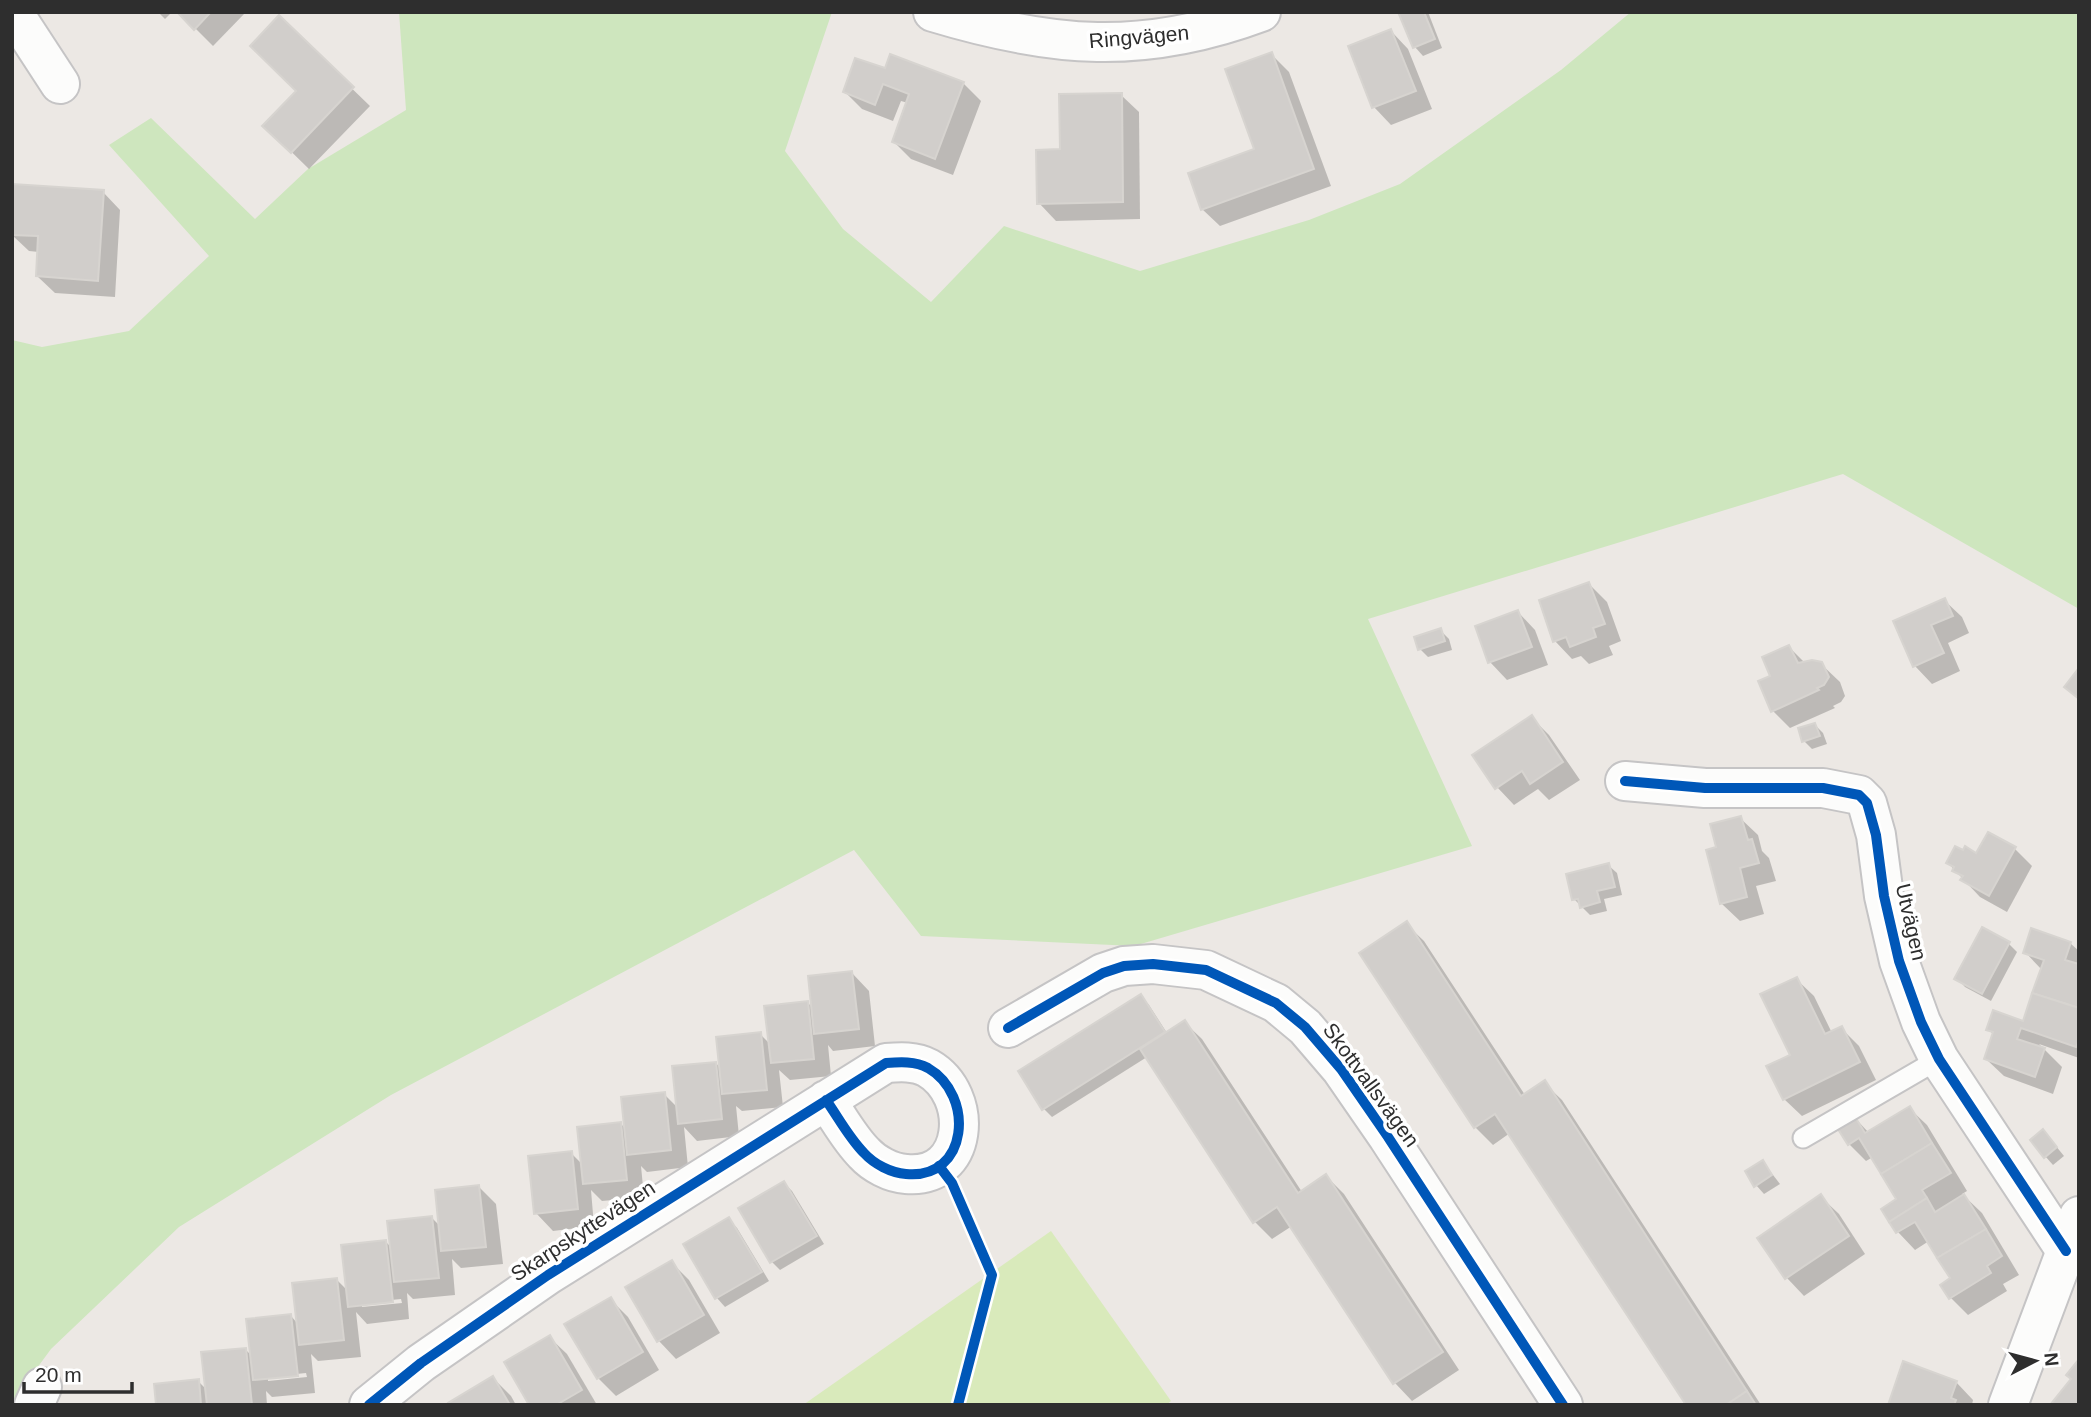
<svg xmlns="http://www.w3.org/2000/svg" width="2091" height="1417" viewBox="0 0 2091 1417" font-family="Arial,sans-serif">
<style>
.green{fill:#cee6be}
.pitch{fill:#d9eabb}
.shadow{fill:#0003;fill-rule:evenodd}
.building{fill:#d1cecb;stroke:#d7d4d0;stroke-width:2}
.lines{fill:none;stroke-linecap:round;stroke-linejoin:round}
.lane-casing{stroke:#c5c4c5;stroke-width:23}
.street-casing{stroke:#c5c4c5;stroke-width:42}
.lane{stroke:#fcfcfb;stroke-width:19}
.street{stroke:#fcfcfb;stroke-width:38}
.cycleway-casing{stroke:#fff;stroke-width:15}
.cycleway{stroke:#0057b8;stroke-width:10}
.labels{text-anchor:middle;stroke-width:7;stroke-linejoin:round;paint-order:stroke}
.street-label{font-size:21px;fill:#2e2e2e;stroke:#fff}
</style>
<rect width="100%" height="100%" fill="#ece8e4"/>
<polygon class="green" points="399,12 832,12 785,151 843,229 931,302 1004,226 1140,271 1309,220 1400,184 1561,70 1631,12 2079,12 2079,609 1843,474 1368,619 1472,846 1134,946 921,936 854,850 391,1095 179,1227 51,1349 12,1402 12,340 42,347 129,331 209,256 109,145 151,118 255,219 308,169 406,110"/>
<polygon class="pitch" points="1051,1231 1171,1401 1166,1405 803,1405"/>
<g class="shadow">
<polygon points="158,12 172,12 165,19"/>
<polygon points="179,12 246,12 213,46"/>
<polygon points="1400,12 1428,12 1442,48 1423,56 1415,47"/>
<polygon points="279,18 370,106 309,169 265,126 298,91"/>
<polygon points="1391,31 1408,49 1432,109 1391,125 1374,107"/>
<polygon points="1271,54 1289,72 1331,186 1220,226 1202,209 1256,150"/>
<polygon points="886,71 963,83 981,101 953,175 911,159 894,142 908,103 901,101 893,121 862,109 845,92"/>
<polygon points="1121,95 1139,112 1140,219 1056,221 1039,203 1062,151"/>
<polygon points="103,192 120,210 115,297 55,293 37,276 39,252 29,251 12,235"/>
<polygon points="1589,584 1607,602 1621,641 1609,646 1613,655 1589,664 1581,656 1572,659 1555,641"/>
<polygon points="1944,600 1962,617 1969,633 1948,643 1960,671 1932,684 1915,666 1895,622"/>
<polygon points="1518,612 1535,630 1548,665 1507,680 1490,662"/>
<polygon points="1440,630 1449,639 1452,650 1428,657 1420,649"/>
<polygon points="1789,647 1805,663 1821,664 1840,682 1845,696 1841,702 1833,706 1835,708 1790,728 1773,711 1773,676"/>
<polygon points="1532,718 1549,735 1580,780 1549,800 1538,789 1514,805 1497,787"/>
<polygon points="1815,725 1823,733 1827,744 1812,749 1804,741"/>
<polygon points="1740,818 1758,835 1762,851 1769,858 1776,881 1756,886 1764,914 1740,921 1722,904 1708,851 1718,848"/>
<polygon points="2015,849 2032,866 2007,912 1980,897 1948,863"/>
<polygon points="1608,865 1617,873 1622,895 1604,899 1607,911 1590,915 1574,899"/>
<polygon points="1406,924 1424,941 1525,1095 1544,1083 1562,1100 1761,1405 1688,1405 1510,1133 1493,1145 1475,1127 1361,953"/>
<polygon points="2070,943 2079,951 2079,1058 2039,1044 2062,1067 2053,1094 2004,1076 1986,1059 1994,1035 1988,1029 2024,1023 2042,970 2025,952"/>
<polygon points="2009,944 2017,952 1991,1001 1965,987 1957,978"/>
<polygon points="852,973 869,991 875,1046 833,1051 828,1045 831,1076 790,1080 779,1070 783,1107 742,1111 736,1106 739,1136 697,1141 684,1127 688,1167 647,1172 641,1166 644,1197 602,1201 591,1190 594,1226 553,1231 536,1213 571,1153 583,1165 621,1124 626,1129 664,1094 678,1108 716,1063 721,1069 760,1034 770,1044 808,1003 813,1008"/>
<polygon points="1796,979 1814,996 1832,1033 1841,1028 1859,1046 1876,1080 1802,1116 1784,1099 1792,1055"/>
<polygon points="1141,996 1149,1005 1167,1033 1184,1022 1202,1039 1302,1192 1326,1176 1344,1194 1459,1370 1412,1401 1395,1383 1292,1226 1272,1239 1254,1221 1147,1057 1052,1117 1044,1109"/>
<polygon points="1909,1108 1927,1125 1967,1191 1962,1194 1982,1213 2019,1275 2003,1284 2007,1291 1968,1315 1950,1297 1952,1279 1929,1241 1915,1250 1898,1232 1883,1209 1899,1200 1873,1157 1866,1161 1849,1144 1854,1117 1869,1133"/>
<polygon points="2051,1140 2064,1156 2053,1165 2045,1156"/>
<polygon points="1763,1162 1780,1184 1764,1194 1756,1185"/>
<polygon points="784,1183 792,1191 824,1244 780,1270 772,1262"/>
<path d="M479,1187L496,1204L503,1264L461,1268L452,1259L455,1295L413,1299L407,1293L409,1319L367,1324L356,1312L361,1357L318,1361L311,1354L315,1393L272,1397L266,1391L267,1405H158L198,1381L207,1390L246,1350L252,1356L291,1316L298,1324L337,1280L348,1291L386,1242L392,1248L432,1218L441,1227ZM401,1299L402,1303L362,1307V1303ZM306,1373L307,1377L268,1381V1377Z"/>
<polygon points="1821,1197 1839,1214 1865,1254 1804,1296 1787,1278 1760,1238"/>
<polygon points="729,1220 737,1228 769,1281 725,1307 717,1298 685,1245"/>
<polygon points="671,1262 689,1280 720,1333 676,1359 659,1341 628,1288"/>
<polygon points="610,1299 628,1317 659,1370 616,1396 598,1378"/>
<polygon points="549,1337 567,1354 597,1405 531,1405"/>
<polygon points="493,1378 511,1396 516,1405 451,1405"/>
<polygon points="1956,1382 1973,1400 1972,1405 1889,1405"/>
</g>
<g class="building">
<polygon points="177,12 211,12 194,30"/>
<polygon points="1398,12 1424,12 1435,39 1413,48"/>
<polygon points="279,15 354,87 291,153 262,126 296,91 250,46"/>
<polygon points="1391,29 1416,91 1372,108 1348,46"/>
<polygon points="1272,52 1314,169 1201,210 1188,173 1254,149 1225,69"/>
<polygon points="890,54 964,82 935,159 892,142 909,94 883,84 875,105 843,92 855,58 885,68"/>
<polygon points="1122,93 1123,202 1037,204 1036,150 1060,149 1059,94"/>
<polygon points="12,184 104,190 98,281 36,276 38,236 12,235"/>
<polygon points="1589,582 1605,624 1593,628 1596,637 1570,647 1566,637 1553,642 1539,600"/>
<polygon points="1945,598 1953,616 1931,625 1944,653 1913,667 1893,621"/>
<polygon points="1518,610 1532,647 1488,663 1475,626"/>
<polygon points="1441,628 1445,641 1418,650 1414,637"/>
<polygon points="1789,645 1798,663 1812,660 1822,662 1829,677 1824,685 1817,688 1819,690 1771,712 1758,681 1770,676 1762,657"/>
<polygon points="2078,669 2079,669 2079,699 2064,687"/>
<polygon points="1532,715 1563,762 1530,784 1522,771 1495,789 1472,755"/>
<polygon points="1815,723 1820,736 1802,742 1798,728"/>
<polygon points="1741,816 1748,840 1752,839 1759,863 1740,868 1747,897 1720,904 1706,850 1716,847 1710,824"/>
<polygon points="1988,832 2016,847 1989,896 1960,880 1963,876 1952,871 1954,867 1946,863 1955,846 1963,850 1965,846 1976,853"/>
<polygon points="1609,863 1615,887 1597,891 1600,902 1580,908 1578,899 1572,900 1566,874"/>
<polygon points="1407,921 1521,1096 1545,1080 1747,1391 1726,1405 1686,1405 1495,1114 1474,1128 1359,953"/>
<polygon points="1982,927 2010,942 1982,994 1954,979"/>
<polygon points="2031,928 2071,942 2065,960 2079,964 2079,1008 2032,993 2044,960 2023,953"/>
<polygon points="852,971 859,1029 814,1034 808,976"/>
<polygon points="1797,977 1825,1034 1842,1026 1860,1062 1783,1100 1766,1066 1790,1055 1760,994"/>
<polygon points="2032,993 2079,1008 2079,1040 2076,1047 2021,1028 2017,1039 2045,1048 2035,1077 1984,1059 1993,1032 1986,1030 1993,1010 2023,1021"/>
<polygon points="1141,994 1165,1032 1042,1110 1018,1071"/>
<polygon points="808,1001 814,1059 771,1063 764,1006"/>
<polygon points="1185,1020 1298,1193 1326,1174 1443,1352 1393,1384 1277,1207 1253,1223 1140,1049"/>
<polygon points="761,1032 767,1090 722,1094 716,1037"/>
<polygon points="716,1062 722,1119 678,1124 672,1066"/>
<polygon points="665,1092 671,1150 627,1155 621,1097"/>
<polygon points="1910,1106 1932,1143 1881,1174 1859,1138 1848,1145 1836,1126 1854,1115 1865,1133"/>
<polygon points="621,1122 627,1180 583,1184 577,1127"/>
<polygon points="2043,1129 2057,1147 2044,1158 2030,1140"/>
<polygon points="1932,1143 1951,1173 1922,1190 1927,1198 1889,1222 1881,1209 1896,1199 1881,1174"/>
<polygon points="572,1151 578,1209 534,1214 528,1156"/>
<polygon points="1763,1160 1772,1175 1754,1187 1745,1171"/>
<polygon points="784,1181 817,1236 770,1263 738,1208"/>
<polygon points="479,1185 486,1247 441,1251 435,1190"/>
<polygon points="1821,1194 1849,1236 1785,1279 1757,1238"/>
<polygon points="1964,1194 1986,1229 1937,1258 1915,1222 1896,1233 1889,1222 1927,1198 1935,1212"/>
<polygon points="432,1216 439,1278 394,1282 387,1221"/>
<polygon points="729,1217 762,1272 715,1299 683,1244"/>
<polygon points="1986,1229 2002,1256 1987,1266 1991,1273 1949,1299 1940,1285 1950,1278 1937,1258"/>
<polygon points="386,1240 393,1302 348,1307 341,1245"/>
<polygon points="672,1260 704,1315 657,1342 625,1287"/>
<polygon points="337,1278 344,1340 299,1345 292,1283"/>
<polygon points="611,1297 643,1352 597,1379 564,1324"/>
<polygon points="291,1314 298,1376 253,1380 246,1319"/>
<polygon points="550,1335 582,1390 556,1405 529,1405 504,1362"/>
<polygon points="246,1348 252,1405 207,1405 201,1352"/>
<polygon points="2079,1359 2079,1405 2050,1405 2071,1379 2066,1375"/>
<polygon points="1903,1361 1957,1381 1951,1398 1956,1400 1954,1405 1888,1405"/>
<polygon points="493,1376 510,1405 449,1405 448,1403"/>
<polygon points="199,1379 201,1405 156,1405 154,1384"/>
<polygon points="1747,1391 1756,1405 1726,1405"/>
</g>
<g class="lines">
<g class="lane-casing">
<polyline id="lane" points="1803,1138 1939,1059"/>
</g>
<g class="street-casing">
<g id="street">
<polyline points="13,12 60,84"/>
<path d="M933,12C1052,48 1143,56 1261,12"/>
<polyline points="1625,781 1705,788 1823,788 1859,795 1867,803 1876,835 1884,896 1899,961 1921,1022 1939,1059 2066,1251"/>
<polyline points="1008,1028 1103,973 1124,966 1153,964 1206,970 1276,1003 1305,1027 1341,1069 1388,1137 1563,1405"/>
<polyline points="34,1405 42,1387"/>
<path d="M369,1405L421,1363L548,1275L886,1063C900,1062 915,1061 928,1068C975,1095 969,1180 906,1174C891,1173 874,1164 864,1153C849,1138 838,1117 826,1100"/>
<polyline points="2008,1405 2079,1216"/>
</g>
</g>
<use href="#lane" class="lane"/>
<use href="#street" class="street"/>
<g class="cycleway-casing">
<g id="cycleway">
<polyline points="1625,781 1705,788 1823,788 1859,795 1867,803 1876,835 1884,896 1899,961 1921,1022 1939,1059 2066,1251"/>
<polyline points="1008,1028 1103,973 1124,966 1153,964 1206,970 1276,1003 1305,1027 1341,1069 1388,1137 1563,1405"/>
<polyline points="939,1166 952,1183 992,1275 958,1405"/>
<path d="M369,1405L421,1363L548,1275L886,1063C900,1062 915,1061 928,1068C975,1095 969,1180 906,1174C891,1173 874,1164 864,1153C849,1138 838,1117 826,1100"/>
</g>
</g>
<use href="#cycleway" class="cycleway"/>
</g>
<g class="labels">
<g class="street-label">
<text transform="translate(1139 37) rotate(-5)" y="7">Ringvägen</text>
<text transform="translate(1911 922) rotate(77)" y="7">Utvägen</text>
<text transform="translate(1371 1085) rotate(54)" y="7">Skottvallsvägen</text>
<text transform="translate(583 1231) rotate(-33)" y="7">Skarpskyttevägen</text>
</g>
</g>
<rect width="2091" height="1417" fill="none" stroke="#2e2e2e" stroke-width="28"/>
<g transform="translate(2035 1361) rotate(84)" stroke="#ffffff" stroke-width="5" paint-order="stroke">
<path d="M0-5L12 26L0 18L-12 26Z" fill="#2e2e2e"/>
<text y="-10" font-size="19" font-weight="bold" text-anchor="middle" fill="#2e2e2e">N</text>
</g>
<path d="M24 1382v10h108v-10" fill="none" stroke="#2e2e2e" stroke-width="3.5"/>
<text x="35" y="1382" font-size="21" fill="#2e2e2e" stroke="#ffffff" stroke-width="5" paint-order="stroke">20 m</text>
</svg>
